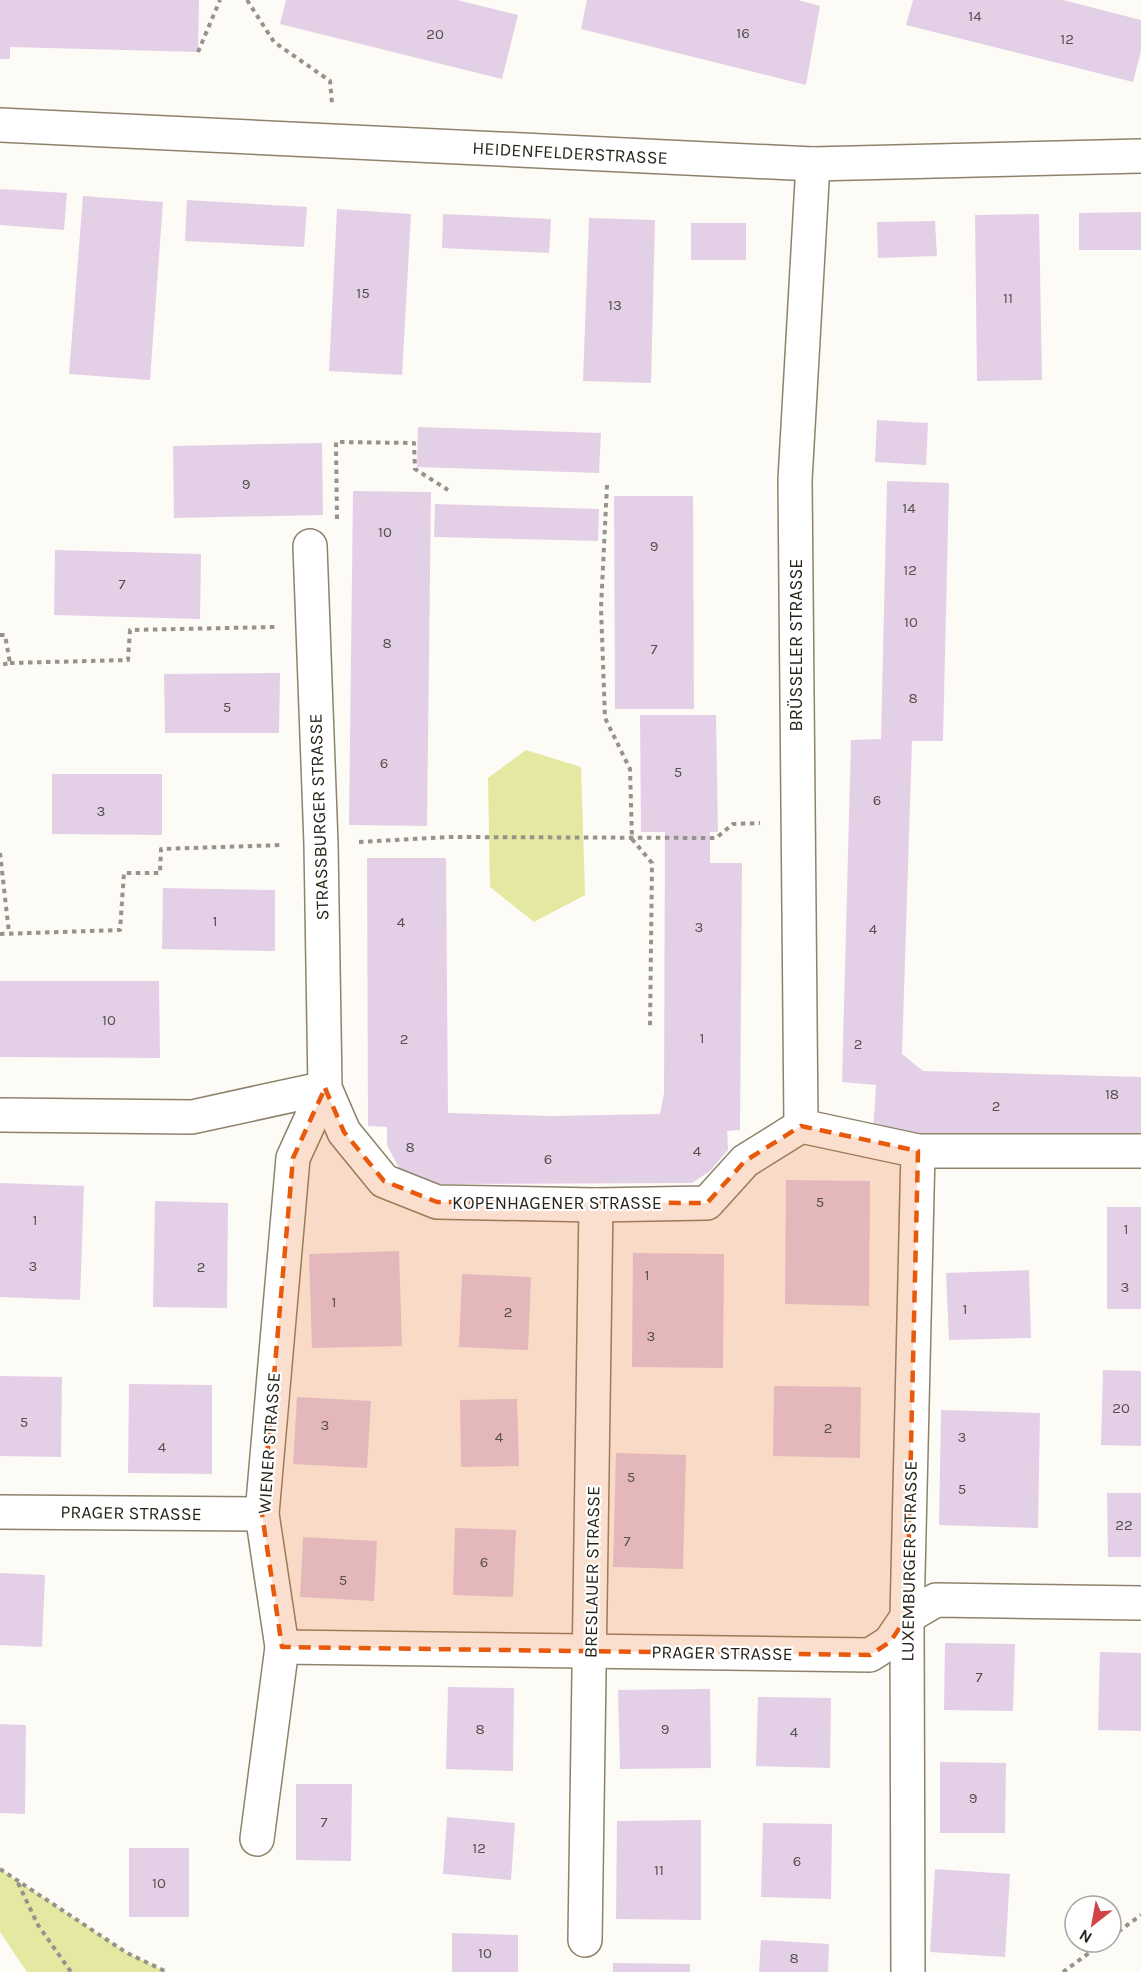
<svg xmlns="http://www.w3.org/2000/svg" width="1141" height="1972" viewBox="0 0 1141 1972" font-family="Karla,sans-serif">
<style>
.green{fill:#e4e8a0}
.building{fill:#e4d0e6}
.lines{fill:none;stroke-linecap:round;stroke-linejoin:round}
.minor-casing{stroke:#8e826b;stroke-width:36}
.path{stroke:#96938c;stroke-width:4;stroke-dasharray:4.5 4.5;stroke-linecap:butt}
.minor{stroke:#fff;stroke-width:33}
.marked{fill:#e8590c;fill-opacity:0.2;stroke:#e8590c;stroke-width:4.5;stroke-dasharray:12 8;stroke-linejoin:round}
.labels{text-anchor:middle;stroke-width:4.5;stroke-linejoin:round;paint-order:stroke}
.number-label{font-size:15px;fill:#574f4d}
.street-label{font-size:18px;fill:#28241a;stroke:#fff}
</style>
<rect width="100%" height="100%" fill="#fdfbf6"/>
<g class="green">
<polygon points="526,750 581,767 585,895 534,922 490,887 488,778"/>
<polygon points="0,1869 127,1953 167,1972 27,1972 0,1932"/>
</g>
<g class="building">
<polygon points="0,0 199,0 198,52 10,47 10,59 0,59"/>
<polygon points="286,0 457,0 518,15 502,79 280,24"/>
<polygon points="587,0 798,0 820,6 806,85 581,29"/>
<polygon points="913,0 1063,0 1141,20 1141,51 1133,82 906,25"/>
<polygon points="0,189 67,193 64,230 0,225"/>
<polygon points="83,196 163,202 150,380 69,374"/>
<polygon points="187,200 307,207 304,247 185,241"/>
<polygon points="337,209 411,214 402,375 329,371"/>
<polygon points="1141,212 1141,250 1079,250 1079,213"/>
<polygon points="443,214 551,219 549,253 442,248"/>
<polygon points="1039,214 1042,380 977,381 975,215"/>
<polygon points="589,218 655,220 651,383 583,381"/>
<polygon points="935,221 937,256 878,258 877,222"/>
<rect x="691" y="223" width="55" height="37"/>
<polygon points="877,420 928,423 926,465 875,462"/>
<polygon points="418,427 601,433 599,473 417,467"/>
<polygon points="322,443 323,515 174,518 173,446"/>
<polygon points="887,481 949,483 943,741 912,741 902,1054 923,1071 1141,1077 1141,1138 873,1132 876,1085 842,1082 851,740 881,739"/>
<polygon points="353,491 431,492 427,826 349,825"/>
<polygon points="614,496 693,496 694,709 615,709"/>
<polygon points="435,504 599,509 598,541 434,537"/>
<polygon points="55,550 201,554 200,619 54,615"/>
<polygon points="280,673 279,733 165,733 164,674"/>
<polygon points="640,715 716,715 718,832 710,832 710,863 742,863 740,1130 727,1131 728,1150 710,1171 692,1183 431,1184 399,1168 387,1145 387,1127 368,1126 367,858 446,858 448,1113 552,1116 660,1114 664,1093 665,832 641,832"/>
<polygon points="52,774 162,774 162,835 52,834"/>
<polygon points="163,888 275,890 275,951 162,949"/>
<polygon points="0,981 159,981 160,1058 0,1057"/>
<polygon points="786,1180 870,1181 869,1306 785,1304"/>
<polygon points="0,1183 84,1186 80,1300 0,1297"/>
<polygon points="155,1201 228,1203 227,1308 153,1307"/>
<rect x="1107" y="1207" width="34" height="102"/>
<polygon points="399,1251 402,1346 312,1348 309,1254"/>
<polygon points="633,1253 724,1254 723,1368 632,1367"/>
<polygon points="1029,1270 1031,1338 949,1340 946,1273"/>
<polygon points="462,1274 531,1277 528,1350 459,1347"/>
<polygon points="1103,1370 1141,1371 1141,1446 1101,1445"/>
<polygon points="0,1376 62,1377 61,1457 0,1456"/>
<polygon points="129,1384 212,1385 212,1474 128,1473"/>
<polygon points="774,1386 861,1387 860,1458 773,1456"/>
<polygon points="297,1397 371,1401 367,1468 293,1464"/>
<polygon points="517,1399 519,1466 461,1467 460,1400"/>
<polygon points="941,1410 1040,1413 1038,1528 939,1525"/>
<polygon points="616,1453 686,1455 683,1569 613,1567"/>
<polygon points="1107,1493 1141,1493 1141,1557 1108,1557"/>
<polygon points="455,1528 516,1530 513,1597 453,1595"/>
<polygon points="303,1537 377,1541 374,1601 300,1597"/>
<polygon points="0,1573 45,1575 42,1647 0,1645"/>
<polygon points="945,1643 1015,1644 1013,1711 944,1710"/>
<polygon points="1100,1652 1141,1653 1141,1731 1098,1730"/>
<polygon points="448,1687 514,1688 513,1771 446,1769"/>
<polygon points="710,1689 711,1768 620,1769 618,1690"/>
<polygon points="758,1697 831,1698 830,1768 756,1766"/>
<polygon points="0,1724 26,1725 25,1814 0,1813"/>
<polygon points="940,1762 1006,1763 1005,1833 940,1833"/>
<polygon points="296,1784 352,1784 351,1861 296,1860"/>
<polygon points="447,1817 515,1823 511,1880 443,1874"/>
<polygon points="701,1820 701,1920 616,1919 617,1821"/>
<polygon points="763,1823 832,1824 831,1899 761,1897"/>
<rect x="129" y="1848" width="60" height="69"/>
<polygon points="935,1869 1010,1874 1005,1957 930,1952"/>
<polygon points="452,1933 518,1935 518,1972 452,1972"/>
<polygon points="761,1940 829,1944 828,1972 759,1972"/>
<polygon points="613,1963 690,1964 690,1972 613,1972"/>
</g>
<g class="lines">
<g class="minor-casing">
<g id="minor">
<polyline points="0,125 813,164 1141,156"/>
<polyline points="310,546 321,844 325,1088 344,1132 384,1181 437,1202 596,1205 707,1203 745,1161 801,1126 918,1151 1141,1151"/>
<polyline points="0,1115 192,1117 325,1088"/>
<polyline points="801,1126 795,480 813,164"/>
<polyline points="0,1512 262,1514"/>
<polyline points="282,1647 870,1655 890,1642 907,1617 936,1600 1141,1603"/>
<polyline points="257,1839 282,1647 262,1514 293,1158 325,1088"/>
<polyline points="585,1940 596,1205"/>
<polyline points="908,1972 907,1617 918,1151"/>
</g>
</g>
<g class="path">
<polyline points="247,0 274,42 330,81 332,103"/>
<polyline points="198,52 220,0"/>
<polyline points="607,485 601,608 605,718 630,769 632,839 652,863 650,1029"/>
<polyline points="337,519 336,442 414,443 415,469 448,490"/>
<polyline points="0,635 5,635 10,663 0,665"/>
<polyline points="10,663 128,660 130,630 275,627"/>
<polyline points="359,842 449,837 716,838 733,824 760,823"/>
<polyline points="0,853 9,933"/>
<polyline points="0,934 120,930 124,873 160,873 161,849 282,845"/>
<polyline points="0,1869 127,1953 167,1972"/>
<polyline points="18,1883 38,1925 71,1972"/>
<polyline points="1111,1937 1141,1915"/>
<polyline points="1063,1972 1104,1942"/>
</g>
<use href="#minor" class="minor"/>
</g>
<path class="marked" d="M325,1088L344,1132L384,1181L437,1202L707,1203L745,1161L801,1126L918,1151L907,1617L890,1642L870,1655L282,1647L262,1514L293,1158Z"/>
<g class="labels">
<g class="number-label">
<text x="975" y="21">14</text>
<text x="743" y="38">16</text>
<text x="435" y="39">20</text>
<text x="1067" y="44">12</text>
<text x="363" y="298">15</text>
<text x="1008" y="303">11</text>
<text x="615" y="310">13</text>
<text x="246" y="489">9</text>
<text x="909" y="513">14</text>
<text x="385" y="537">10</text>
<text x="654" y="551">9</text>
<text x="910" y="575">12</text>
<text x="122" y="589">7</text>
<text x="911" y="627">10</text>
<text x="387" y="648">8</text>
<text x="654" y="654">7</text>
<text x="913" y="703">8</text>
<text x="227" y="712">5</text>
<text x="384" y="768">6</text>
<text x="678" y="777">5</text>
<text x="877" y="805">6</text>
<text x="101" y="816">3</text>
<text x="215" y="926">1</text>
<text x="401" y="927">4</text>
<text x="699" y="932">3</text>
<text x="873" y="934">4</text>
<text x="109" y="1025">10</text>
<text x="702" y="1043">1</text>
<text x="404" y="1044">2</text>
<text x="858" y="1049">2</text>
<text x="1112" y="1099">18</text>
<text x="996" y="1111">2</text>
<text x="410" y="1152">8</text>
<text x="697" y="1156">4</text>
<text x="548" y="1164">6</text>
<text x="820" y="1207">5</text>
<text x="35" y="1225">1</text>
<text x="1126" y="1234">1</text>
<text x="33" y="1271">3</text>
<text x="201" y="1272">2</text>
<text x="647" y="1280">1</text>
<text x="1125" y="1292">3</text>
<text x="334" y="1307">1</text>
<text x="965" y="1314">1</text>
<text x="508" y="1317">2</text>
<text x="651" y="1341">3</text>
<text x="1121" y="1413">20</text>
<text x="24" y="1427">5</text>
<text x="325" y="1430">3</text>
<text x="828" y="1433">2</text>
<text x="499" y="1442">4</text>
<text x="962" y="1442">3</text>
<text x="162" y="1452">4</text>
<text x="631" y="1482">5</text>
<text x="962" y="1494">5</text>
<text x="1124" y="1530">22</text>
<text x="627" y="1546">7</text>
<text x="484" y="1567">6</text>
<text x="343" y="1585">5</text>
<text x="979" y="1682">7</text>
<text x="480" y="1734">8</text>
<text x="665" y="1734">9</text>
<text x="794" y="1737">4</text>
<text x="973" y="1803">9</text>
<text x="324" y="1827">7</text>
<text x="479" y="1853">12</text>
<text x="797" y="1866">6</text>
<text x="659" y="1875">11</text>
<text x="159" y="1888">10</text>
<text x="485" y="1958">10</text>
<text x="794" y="1963">8</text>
</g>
<g class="street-label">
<text transform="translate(570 153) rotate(3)" y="6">HEIDENFELDERSTRASSE</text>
<text transform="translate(796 645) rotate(-90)" y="6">BRÜSSELER STRASSE</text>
<text transform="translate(319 817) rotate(-92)" y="6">STRASSBURGER STRASSE</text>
<text x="557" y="1209">KOPENHAGENER STRASSE</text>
<text transform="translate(269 1443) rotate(-86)" y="6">WIENER STRASSE</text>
<text transform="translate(131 1513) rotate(1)" y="6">PRAGER STRASSE</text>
<text transform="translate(909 1561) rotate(-89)" y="6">LUXEMBURGER STRASSE</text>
<text transform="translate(592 1572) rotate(-89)" y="6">BRESLAUER STRASSE</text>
<text transform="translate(722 1653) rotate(1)" y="6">PRAGER STRASSE</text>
</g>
</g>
<g transform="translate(1093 1924) rotate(211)"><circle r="28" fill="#ffffff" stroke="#a9a7a3" stroke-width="1.5"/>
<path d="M0-4.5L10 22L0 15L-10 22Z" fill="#d24347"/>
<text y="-9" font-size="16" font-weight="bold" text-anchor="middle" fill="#28241a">N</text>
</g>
</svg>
